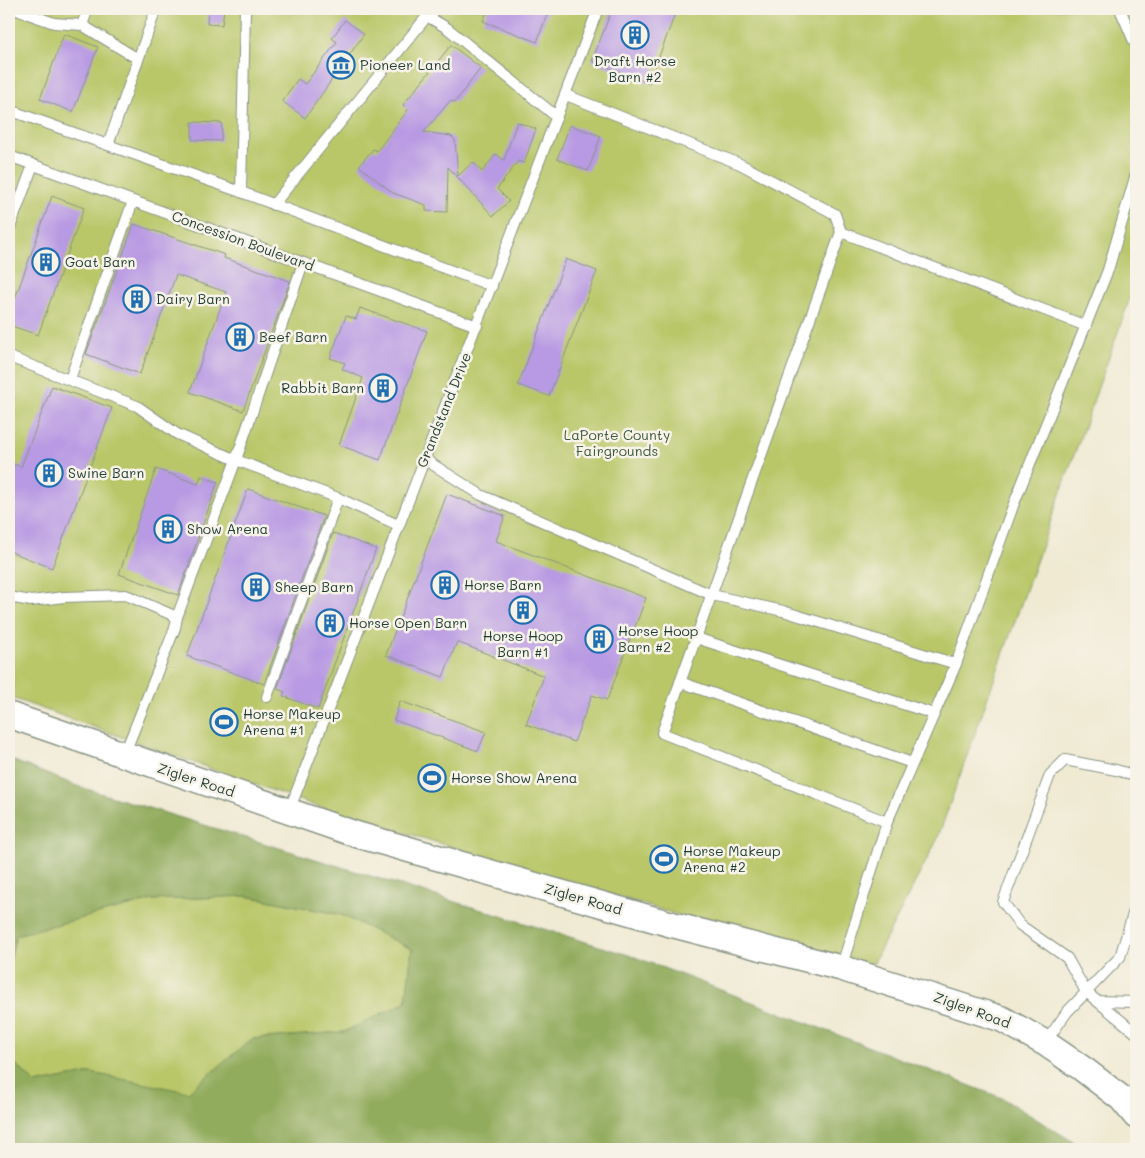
<svg xmlns="http://www.w3.org/2000/svg" width="1145" height="1158" viewBox="0 0 1145 1158" font-family="Mali,sans-serif">
<style>
.green{fill:#b9c769;stroke:#6c824e}
.forest{fill:#92ac5d;stroke:#587448}
.building{fill:#b899e3}
.lines{fill:none;stroke-linecap:round;stroke-linejoin:round}
.service-casing{stroke:#889484;stroke-width:12}
.tertiary-casing{stroke:#889484;stroke-width:28}
.service{stroke:#fff;stroke-width:10}
.tertiary{stroke:#fff;stroke-width:25}
.labels{text-anchor:middle;stroke-width:5;stroke-linejoin:round;paint-order:stroke}
.poi-label{font-size:14px;fill:#1f3d34;stroke:#f7f3e8;text-anchor:start}
.street-label{font-size:14px;fill:#1f3d34;stroke:#f7f3e8}
.park-label{font-size:14px;fill:#3e593f;stroke:#f7f3e8}
</style>
<rect width="100%" height="100%" fill="#f7f3e8"/>
<filter id="ink" filterUnits="userSpaceOnUse"><feTurbulence type="fractalNoise" baseFrequency=".02" numOctaves="2"/><feDisplacementMap in="SourceGraphic" scale="10" xChannelSelector="R" yChannelSelector="G"/><feConvolveMatrix kernelMatrix="1 2 1 2 8 2 1 2 1" color-interpolation-filters="sRGB"/></filter>
<filter id="wash" filterUnits="userSpaceOnUse"><feTurbulence type="fractalNoise" baseFrequency=".0096" numOctaves="4" result="noise"/><feDisplacementMap in="SourceGraphic" scale="20" xChannelSelector="R" yChannelSelector="G"/><feGaussianBlur stdDeviation="1.12" result="paint"/><feColorMatrix in="noise" values="0 0 0 0 0 0 0 0 0 0 0 0 0 0 0 0 0 1.4 0 .05"/><feComposite in="paint" operator="in"/></filter>
<g filter="url(#wash)">
<rect width="100%" height="100%" fill="#f0ead3"/>
<g class="green">
<polygon points="9,9 1136,9 1136,281 937,840 873,964 675,914 316,806 9,697"/>
<polygon points="247,896 342,915 412,949 406,1002 344,1032 252,1039 188,1093 91,1073 35,1084 12,1060 9,1040 9,965 15,935 152,900"/>
</g>
<polygon class="forest" points="9,759 77,786 635,957 1002,1098 1085,1149 9,1149 9,1040 12,1060 35,1084 91,1073 188,1092 252,1039 344,1032 406,1002 412,949 342,915 247,896 152,900 16,935 9,965"/>
<g id="blocks">
<g class="building">
<polygon points="208,9 224,9 222,25 207,24"/>
<polygon points="488,9 549,9 537,42 483,21"/>
<polygon points="612,9 677,9 649,83 592,61"/>
<polygon points="345,20 364,34 305,118 282,101 298,79 305,84 337,42 332,38"/>
<polygon points="64,34 98,47 73,112 40,99"/>
<polygon points="451,45 481,68 455,102 450,101 424,132 451,136 455,140 458,176 473,162 482,172 496,154 504,160 517,122 536,129 524,163 518,161 497,189 509,201 493,216 448,167 447,212 426,211 426,205 393,193 359,166 373,149 377,151 408,110 403,105"/>
<polygon points="192,122 222,123 221,141 192,140"/>
<polygon points="570,125 601,136 588,171 557,159"/>
<polygon points="52,196 84,208 38,335 9,325 9,315"/>
<polygon points="134,224 225,255 224,258 290,281 243,411 190,392 226,292 176,275 140,374 86,354"/>
<polygon points="566,259 597,271 549,396 518,385"/>
<polygon points="360,308 427,331 380,460 339,445 363,378 342,369 345,363 330,358 346,316 356,319"/>
<polygon points="52,386 112,408 52,568 9,551 9,478 14,464 21,467"/>
<polygon points="156,469 198,484 201,476 218,482 178,595 119,574"/>
<polygon points="248,489 324,516 264,684 187,656"/>
<polygon points="447,494 505,516 496,541 646,598 607,700 592,695 574,742 526,724 544,676 457,642 443,677 386,655"/>
<polygon points="333,533 376,549 318,709 283,696 285,692 277,689"/>
<polygon points="400,701 486,732 478,751 394,720"/>
</g>
</g>
</g>
<g filter="url(#ink)">
<use href="#blocks" fill-opacity="0" stroke="#889484" stroke-width="1"/>
<g class="lines">
<g class="service-casing">
<g id="service">
<polyline points="14,9 54,23 82,25"/>
<polyline points="88,9 82,25 138,59"/>
<polyline points="1120,9 1136,46"/>
<polyline points="427,16 447,28 557,117"/>
<polyline points="566,95 740,164 835,214 841,232 1086,326"/>
<polyline points="9,110 241,192 492,286"/>
<polyline points="108,145 156,9"/>
<polyline points="9,156 477,326"/>
<polyline points="241,192 245,9"/>
<polyline points="273,205 433,9"/>
<polyline points="9,230 33,165"/>
<polyline points="841,232 662,733 887,822"/>
<polyline points="9,357 137,406 177,434 236,460 338,498 398,525"/>
<polyline points="70,379 133,201"/>
<polyline points="424,459 481,495 712,595 783,611 956,664"/>
<polyline points="9,597 31,601 64,597 126,595 177,617 175,628 124,755"/>
<polyline points="177,617 236,460 303,263"/>
<polyline points="696,638 934,714"/>
<polyline points="680,682 912,763"/>
<polyline points="267,697 338,498"/>
<polyline points="1136,776 1116,770 1065,760 1050,775 1003,902 1020,925 1067,958 1086,992 1097,1001 1136,1002"/>
<polyline points="289,811 598,9"/>
<polyline points="841,968 887,822 956,664 1013,506 1108,270 1136,174"/>
<polyline points="1097,1001 1136,1033"/>
<polyline points="1045,1043 1067,1012 1120,957 1136,904"/>
</g>
</g>
<g class="tertiary-casing">
<polyline id="tertiary" points="9,715 358,835 674,925 841,968 1002,1019 1045,1043 1083,1069 1121,1098 1136,1116"/>
</g>
<use href="#service" class="service"/>
<use href="#tertiary" class="tertiary"/>
</g>
</g>
<defs>
<g id="building-ring" transform="scale(1.4375)"><circle r="9.5" fill="#f7f3e8" stroke="#1f6fb2" stroke-width="1.5"/><path d="M-4-6H4V6H1V3H-1V6H-4ZM-2.5-4.3h1.7v1.8h-1.7ZM.8-4.3h1.7v1.8H.8ZM-2.5-1h1.7V.8h-1.7ZM.8-1h1.7V.8H.8Z" fill="#1f6fb2"/></g>
<g id="museum-ring" transform="scale(1.4375)"><circle r="9.5" fill="#f7f3e8" stroke="#1f6fb2" stroke-width="1.5"/><path d="M0-6L6-3V-2H-6V-3ZM-5-1h2V3h-2ZM-1-1h2V3h-2ZM3-1h2V3H3ZM-6 4H6V6H-6Z" fill="#1f6fb2"/></g>
<g id="stadium-ring" transform="scale(1.4375)"><circle r="9.5" fill="#f7f3e8" stroke="#1f6fb2" stroke-width="1.5"/><path d="M0-5a6.5 5 0 1 0 0 10a6.5 5 0 1 0 0-10ZM-3.5-1.8h7v3.6h-7Z" fill="#1f6fb2"/></g>
</defs>
<g fill-rule="evenodd">
<use href="#building-ring" x="635" y="35"/>
<use href="#museum-ring" x="341" y="65"/>
<use href="#building-ring" x="46" y="262"/>
<use href="#building-ring" x="137" y="299"/>
<use href="#building-ring" x="240" y="337"/>
<use href="#building-ring" x="383" y="388"/>
<use href="#building-ring" x="49" y="473"/>
<use href="#building-ring" x="168" y="529"/>
<use href="#building-ring" x="445" y="585"/>
<use href="#building-ring" x="256" y="587"/>
<use href="#building-ring" x="523" y="610"/>
<use href="#building-ring" x="330" y="623"/>
<use href="#building-ring" x="599" y="639"/>
<use href="#stadium-ring" x="224" y="722"/>
<use href="#stadium-ring" x="432" y="778"/>
<use href="#stadium-ring" x="664" y="859"/>
</g>
<g class="labels">
<g class="poi-label">
<text x="635" y="66" text-anchor="middle">Draft Horse<tspan x="635" dy="16">Barn #2</tspan></text>
<text x="360" y="70">Pioneer Land</text>
<text x="65" y="267">Goat Barn</text>
<text x="156" y="304">Dairy Barn</text>
<text x="259" y="342">Beef Barn</text>
<text x="364" y="393" text-anchor="end">Rabbit Barn</text>
<text x="68" y="478">Swine Barn</text>
<text x="187" y="534">Show Arena</text>
<text x="464" y="590">Horse Barn</text>
<text x="275" y="592">Sheep Barn</text>
<text x="349" y="628">Horse Open Barn</text>
<text x="618" y="636">Horse Hoop<tspan x="618" dy="16">Barn #2</tspan></text>
<text x="523" y="641" text-anchor="middle">Horse Hoop<tspan x="523" dy="16">Barn #1</tspan></text>
<text x="243" y="719">Horse Makeup<tspan x="243" dy="16">Arena #1</tspan></text>
<text x="451" y="783">Horse Show Arena</text>
<text x="683" y="856">Horse Makeup<tspan x="683" dy="16">Arena #2</tspan></text>
</g>
<g class="street-label">
<text transform="translate(243 241) rotate(20)" y="5">Concession Boulevard</text>
<text transform="translate(444 410) rotate(-68)" y="5">Grandstand Drive</text>
<text transform="translate(196 780) rotate(18)" y="5">Zigler Road</text>
<text transform="translate(583 899) rotate(16)" y="5">Zigler Road</text>
<text transform="translate(972 1010) rotate(20)" y="5">Zigler Road</text>
</g>
<g class="park-label">
<text x="617" y="440">LaPorte County<tspan x="617" dy="16">Fairgrounds</tspan></text>
</g>
</g>
<rect width="1145" height="1158" fill="none" stroke="#f7f3e8" stroke-width="30"/>
</svg>
